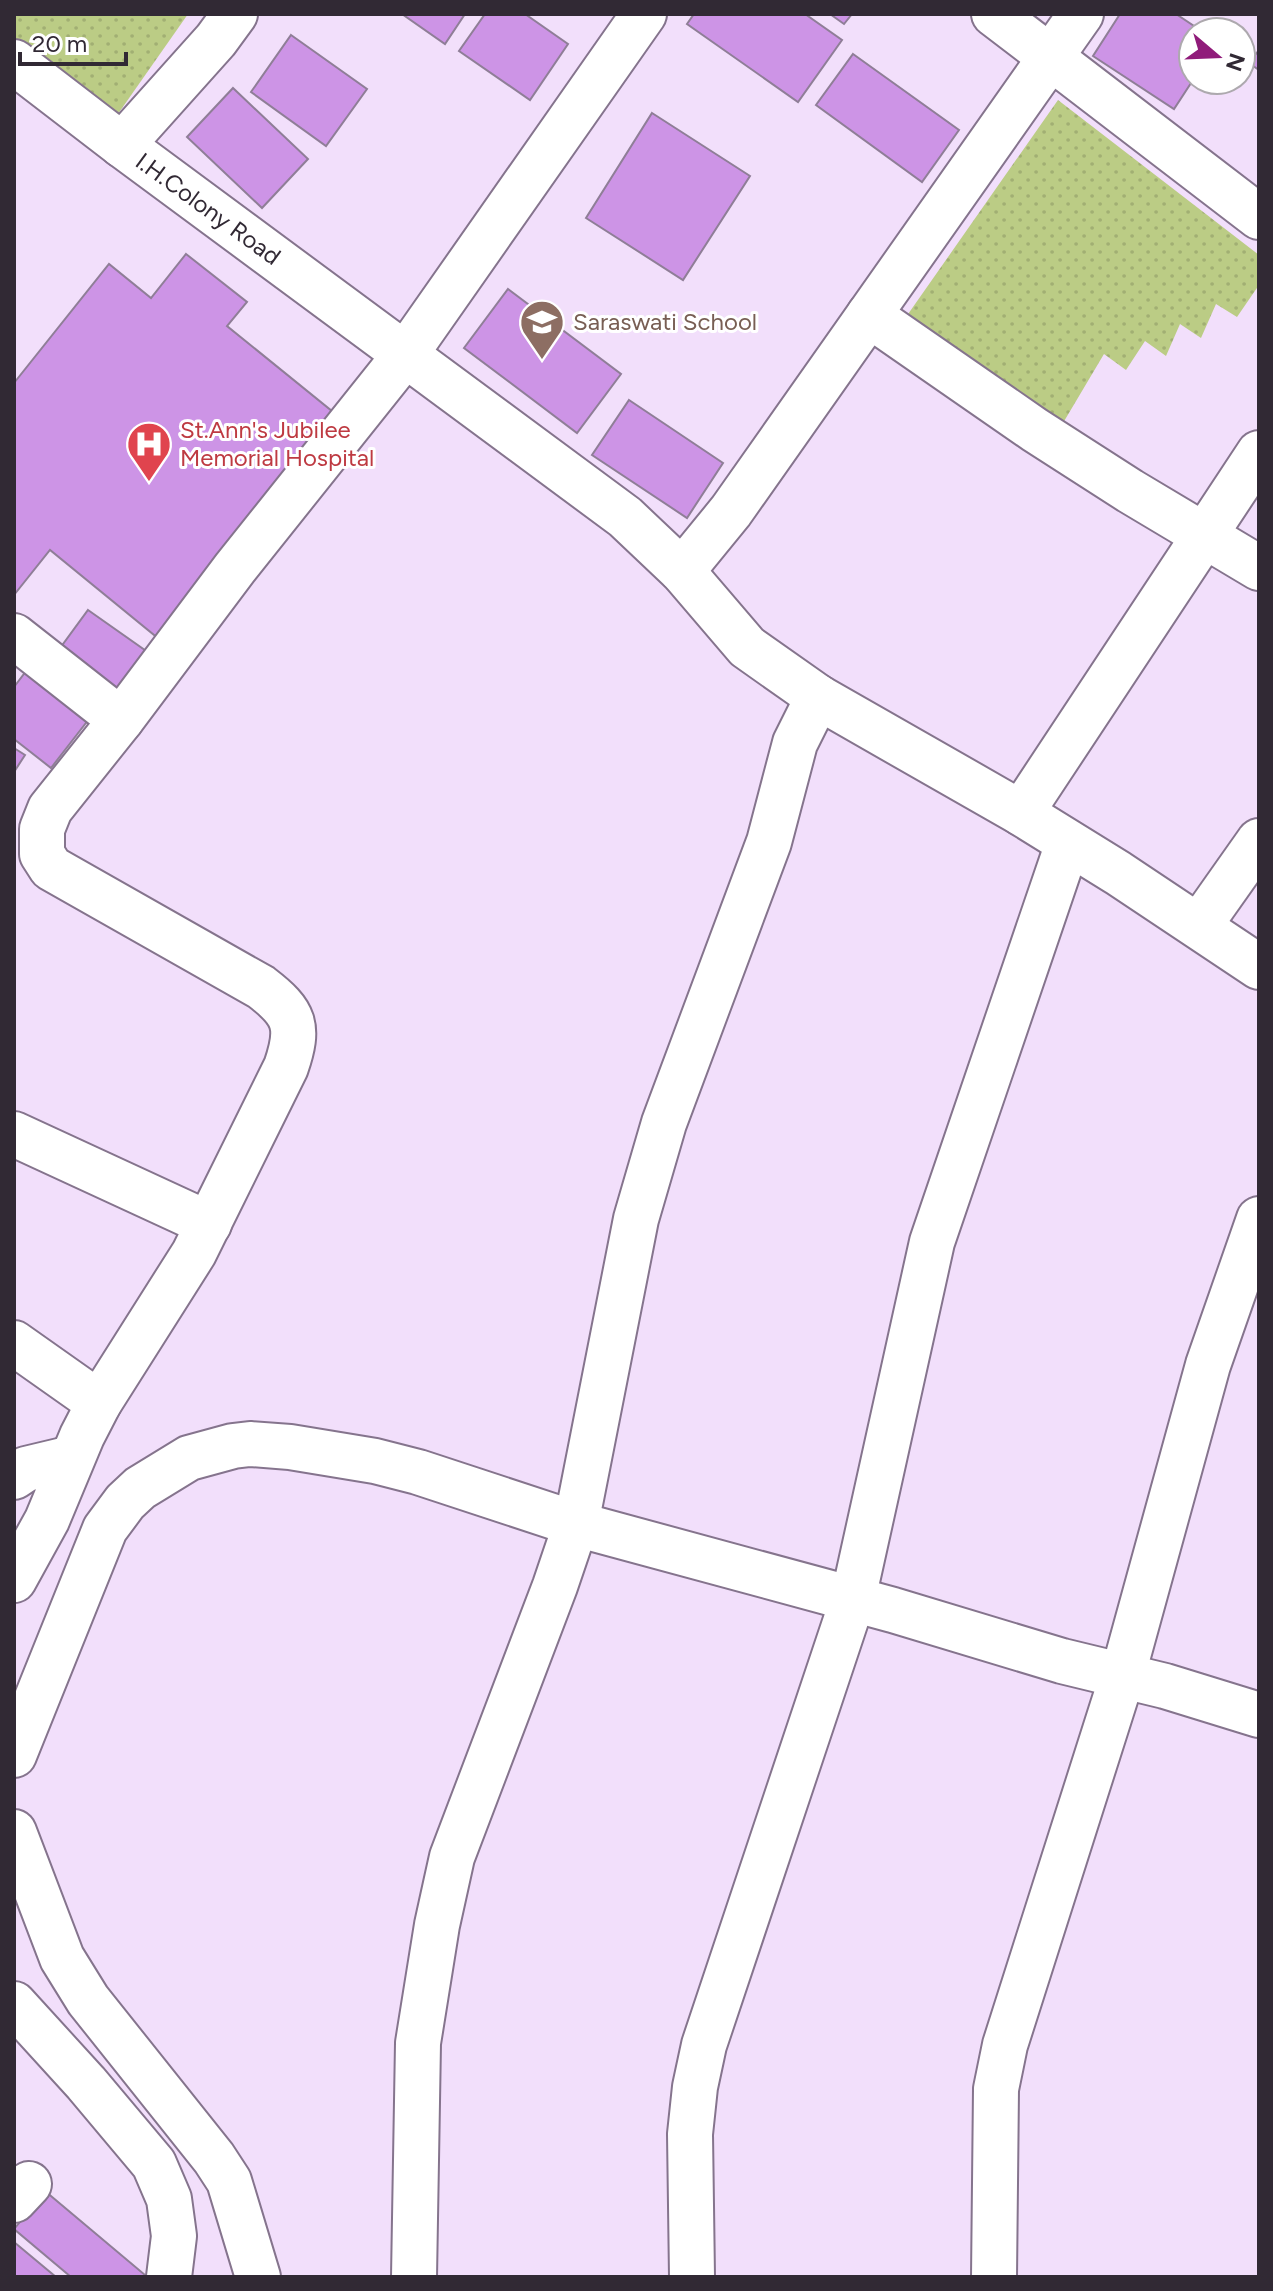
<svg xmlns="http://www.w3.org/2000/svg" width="1273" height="2291" viewBox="0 0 1273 2291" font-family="Figtree,sans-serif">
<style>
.grass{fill:url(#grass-dots)}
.building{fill:#cd94e6;stroke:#8f7e97;stroke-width:2}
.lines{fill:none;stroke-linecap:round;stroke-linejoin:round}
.minor-casing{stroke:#85748d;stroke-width:48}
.minor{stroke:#fff;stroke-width:44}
.labels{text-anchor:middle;stroke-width:6;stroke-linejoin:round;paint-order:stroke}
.street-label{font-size:24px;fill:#312934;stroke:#fff}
.education-label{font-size:24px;fill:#785e54;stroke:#fff;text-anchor:start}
.health-label{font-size:24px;fill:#be3a42;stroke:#fff;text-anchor:start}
</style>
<defs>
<pattern id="grass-dots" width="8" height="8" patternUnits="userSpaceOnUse" patternTransform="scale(2)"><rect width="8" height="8" fill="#bbcc85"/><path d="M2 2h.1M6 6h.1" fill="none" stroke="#a1af73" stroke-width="1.8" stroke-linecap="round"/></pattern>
</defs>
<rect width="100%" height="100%" fill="#f2dffb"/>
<g class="grass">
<polygon points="14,14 188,14 113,121 14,40"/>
<polygon points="1058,100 1259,255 1259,285 1237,317 1216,304 1201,338 1180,324 1166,356 1145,341 1126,370 1104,354 1063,423 906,317"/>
</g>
<g class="building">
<polygon points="402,14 465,14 445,44"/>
<polygon points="485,14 525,14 568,44 530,100 459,51"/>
<polygon points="694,14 805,14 842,40 798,102 687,24"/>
<polygon points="830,14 852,14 844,24"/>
<polygon points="1120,14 1176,14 1203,32 1193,32 1193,80 1174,109 1093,56"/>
<polygon points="291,35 367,89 326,146 251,92"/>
<polygon points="1259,50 1259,70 1249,63"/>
<polygon points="853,54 959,130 922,182 816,105"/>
<polygon points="233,88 308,159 262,208 187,137"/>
<polygon points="652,113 750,176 683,280 586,218"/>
<polygon points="186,254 247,302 227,326 338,416 159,639 50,550 14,595 14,383 109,264 151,298"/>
<polygon points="508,289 621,374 577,433 464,348"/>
<polygon points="629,400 723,463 687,518 592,455"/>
<polygon points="88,610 149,653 116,699 55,655"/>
<polygon points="27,670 89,719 51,768 14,739 14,687"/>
<polygon points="14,748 25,755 14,772"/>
<polygon points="45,2191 145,2275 143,2277 71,2277 14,2229"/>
<polygon points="14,2242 56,2277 14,2277"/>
</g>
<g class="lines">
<g class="minor-casing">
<g id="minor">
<polyline points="994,14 1259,217"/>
<polyline points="14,62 122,145 625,517 682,571 747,647 818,697 1021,813 1118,873 1259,967"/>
<polyline points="122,145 216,40 235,14"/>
<polyline points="869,315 1035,430 1130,491 1259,568"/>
<polyline points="682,571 731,511 1081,14"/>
<polyline points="14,636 121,720"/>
<polyline points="1021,813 1259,453"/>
<polyline points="1199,926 1259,841"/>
<polyline points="14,1134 209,1224"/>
<polyline points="14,1343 99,1403"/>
<polyline points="14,1477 26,1469 72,1458"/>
<path d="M14,1580L47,1520L82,1436L99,1403L194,1253L286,1067C300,1026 295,1013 261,987L51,868L42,854V829L50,809L121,720L235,568L405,355L644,14"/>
<polyline points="14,1755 105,1529 125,1502 140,1488 189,1458 233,1446 250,1444 290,1447 375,1461 418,1472 576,1524 893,1610 1062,1661 1165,1686 1259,1715"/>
<polyline points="14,1832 62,1958 88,2000 214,2158 229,2181 258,2277"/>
<polyline points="14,2004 86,2083 154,2164 169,2199 174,2236 169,2277"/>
<polyline points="14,2200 29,2184"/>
<polyline points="414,2277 418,2043 437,1925 452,1857 555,1586 576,1524 636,1219 664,1123 769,842 795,743 818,697"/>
<polyline points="692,2277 690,2134 695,2087 704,2045 853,1599 932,1242 1068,843"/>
<polyline points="994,2277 996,2089 1005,2045 1123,1674 1208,1365 1259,1219"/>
</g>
</g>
<use href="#minor" class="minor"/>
</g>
<defs>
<g id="school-pin" transform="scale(2.3)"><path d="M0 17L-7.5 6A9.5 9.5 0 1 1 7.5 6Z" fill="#8d6e63" stroke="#fff"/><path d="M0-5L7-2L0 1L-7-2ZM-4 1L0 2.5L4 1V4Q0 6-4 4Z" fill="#fff"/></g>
<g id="hospital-pin" transform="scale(2.3)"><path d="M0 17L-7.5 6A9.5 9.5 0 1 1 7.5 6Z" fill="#e0444e" stroke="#fff"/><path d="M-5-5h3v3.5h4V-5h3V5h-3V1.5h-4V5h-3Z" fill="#fff"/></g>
</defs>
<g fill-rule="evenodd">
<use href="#school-pin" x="542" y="322"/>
<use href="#hospital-pin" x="149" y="444"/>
</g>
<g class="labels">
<g class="street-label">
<text transform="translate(208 209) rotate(36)" y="8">I.H.Colony Road</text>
</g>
<g class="education-label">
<text x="573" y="330">Saraswati School</text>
</g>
<g class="health-label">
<text x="180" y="438">St.Ann's Jubilee<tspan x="180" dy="28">Memorial Hospital</tspan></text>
</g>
</g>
<rect width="1273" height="2291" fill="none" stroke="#312934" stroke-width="32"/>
<g transform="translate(1217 56) rotate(109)"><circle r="38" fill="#ffffff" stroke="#ada9ae" stroke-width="2"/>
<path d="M0-6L14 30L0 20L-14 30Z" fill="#901b7a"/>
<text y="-12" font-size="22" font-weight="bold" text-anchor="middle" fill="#312934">N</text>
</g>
<path d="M20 52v12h106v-12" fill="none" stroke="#312934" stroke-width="4"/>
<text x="32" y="52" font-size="24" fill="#312934" stroke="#ffffff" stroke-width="6" paint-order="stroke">20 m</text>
</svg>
